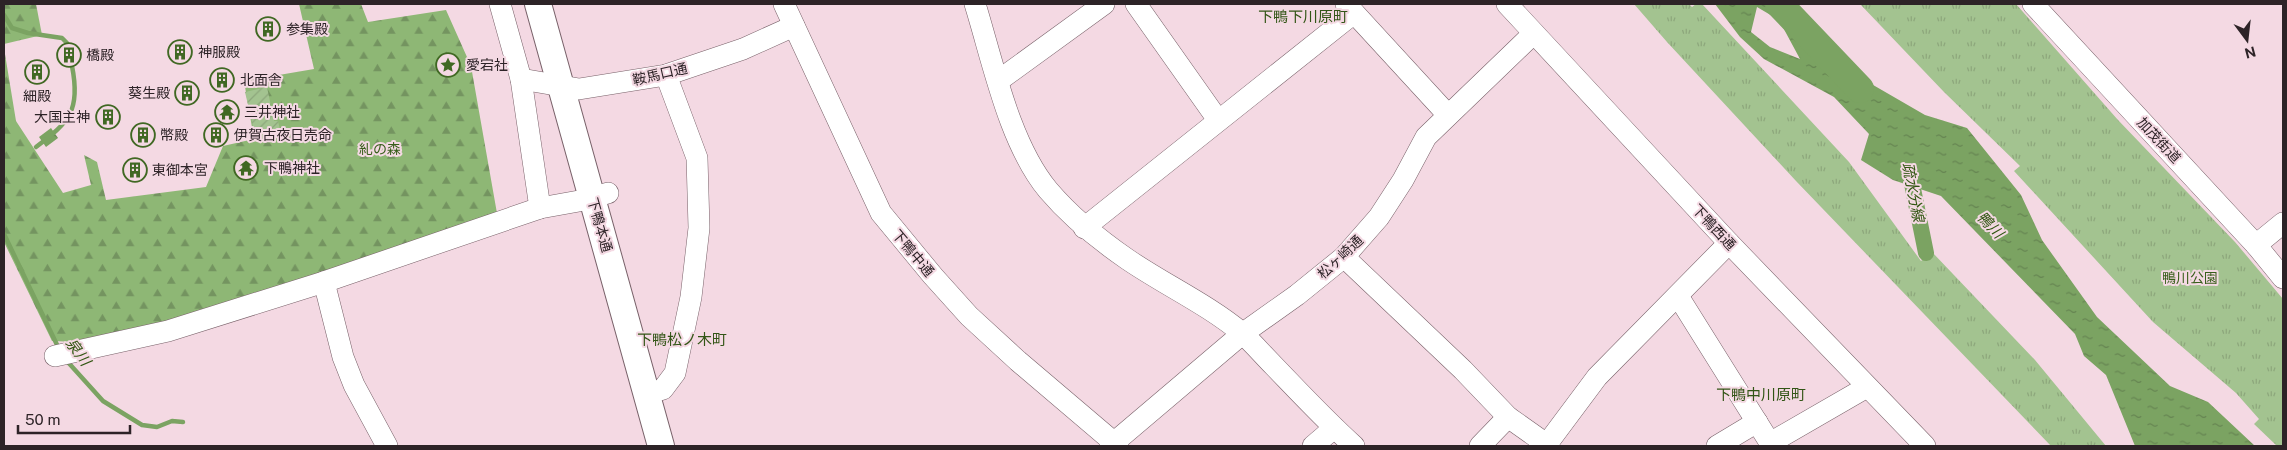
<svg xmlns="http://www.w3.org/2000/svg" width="2287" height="450" viewBox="0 0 2287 450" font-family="'Public Sans','Noto Sans JP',sans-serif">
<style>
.grass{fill:url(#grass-tufts)}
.forest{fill:url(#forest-firs)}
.garden{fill:url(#garden-furrows)}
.water{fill:url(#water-ripples);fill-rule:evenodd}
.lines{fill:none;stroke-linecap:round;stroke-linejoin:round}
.stream{stroke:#7ba362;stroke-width:4.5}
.canal{stroke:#7ba362;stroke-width:16}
.river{stroke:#7ba362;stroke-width:28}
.minor-casing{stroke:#786169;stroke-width:22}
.major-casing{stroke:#786169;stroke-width:28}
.minor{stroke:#fff;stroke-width:21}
.major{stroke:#fff;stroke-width:26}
.labels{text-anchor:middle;stroke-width:4;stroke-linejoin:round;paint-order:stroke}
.poi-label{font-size:14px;fill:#2d2327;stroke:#f4d9e3;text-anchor:start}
.street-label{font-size:14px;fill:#2d2327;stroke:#f4d9e3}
.park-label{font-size:14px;fill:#385f1b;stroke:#f4d9e3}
.neighbourhood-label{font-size:15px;fill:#325516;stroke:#f4d9e3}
.water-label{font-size:15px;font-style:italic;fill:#305611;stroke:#f4d9e3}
</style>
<defs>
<pattern id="grass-tufts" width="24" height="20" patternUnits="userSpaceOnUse" patternTransform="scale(1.25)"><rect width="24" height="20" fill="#a3c390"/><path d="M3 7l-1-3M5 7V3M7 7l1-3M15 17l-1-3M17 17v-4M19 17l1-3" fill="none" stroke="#8da77c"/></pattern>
<pattern id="forest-firs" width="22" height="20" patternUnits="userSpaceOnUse" patternTransform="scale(1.25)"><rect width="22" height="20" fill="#8eb775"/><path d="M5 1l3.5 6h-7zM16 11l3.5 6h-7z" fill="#749460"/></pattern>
<pattern id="garden-furrows" width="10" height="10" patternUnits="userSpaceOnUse" patternTransform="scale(1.25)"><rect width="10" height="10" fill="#a3c390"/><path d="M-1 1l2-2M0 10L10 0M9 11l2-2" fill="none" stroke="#8da77c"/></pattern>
<pattern id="water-ripples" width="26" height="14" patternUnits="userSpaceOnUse" patternTransform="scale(1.25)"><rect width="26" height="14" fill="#7ba362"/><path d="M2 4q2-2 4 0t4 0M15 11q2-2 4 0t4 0" fill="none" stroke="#658451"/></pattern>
</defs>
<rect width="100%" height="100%" fill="#f4d9e3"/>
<g class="grass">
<polygon points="1634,4 1689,4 1692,7 1696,4 1702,4 1849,162 1921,261 1932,252 2035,360 2106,446 2051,446 1796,181 1667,42"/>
<polygon points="1860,4 2016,4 2118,120 2235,242 2283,299 2283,446 2277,446 2254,424 2259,419 2236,393 2153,322 2014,171 2020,166 1944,92"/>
</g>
<g class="forest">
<polygon points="4,4 36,4 42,35 4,44"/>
<polygon points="299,4 361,4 368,22 446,10 471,66 498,219 103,343 52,341 4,242 4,48 16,121 63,193 91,185 84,155 97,162 106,200 206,187 223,146 254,139 244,81 314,69"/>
</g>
<polygon class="garden" points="267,87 274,121 278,121 280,130 255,135 245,92"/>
<g class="water">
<path d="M1715,4H1794L1823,56L1925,115L1967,128L2021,195L2042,240L2097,317L2170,386L2208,402L2255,446H2135L2106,375L2084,356L2075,334L1941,196L1893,180L1861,160L1869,134L1834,97L1764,59L1740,37ZM1757,7L1779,20L1800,59L1770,47L1751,32Z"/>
<polygon points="51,128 58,138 46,147 39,137"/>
</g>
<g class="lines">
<g class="stream">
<polyline points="4,15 12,28 28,33 62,38 67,43"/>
<path d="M36,147C69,122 81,111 72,66"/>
<polyline points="4,234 59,349"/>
<polyline points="66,360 103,401 142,425 157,427 172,421 183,422"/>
</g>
<polyline class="canal" points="1908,164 1926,253"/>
<polyline class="river" points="1779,4 1860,89"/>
<g class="minor-casing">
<g id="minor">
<polyline points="500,4 521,79 540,208"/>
<polyline points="784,4 881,213 933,276 969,316 1018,361 1118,446"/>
<path d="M975,4C993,62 1009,143 1048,190C1071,217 1098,239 1127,259C1165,285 1207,304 1242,333C1253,343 1263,355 1274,366C1300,393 1326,421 1354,446"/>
<polyline points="1136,4 1218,120"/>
<polyline points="1346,4 1448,115"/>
<polyline points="1507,4 1729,243 1925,446"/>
<polyline points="2033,4 2256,245 2283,278"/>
<polyline points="521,79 579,89 666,75 743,49 794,26"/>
<polyline points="998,81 1104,4"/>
<polyline points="1084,228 1354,13"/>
<polyline points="2256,245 2283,223"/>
<polyline points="1344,257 1463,370 1508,417 1549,446"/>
<polyline points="324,282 343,357 354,385 387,446"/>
<polyline points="1678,296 1770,443 1867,387"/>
<polyline points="55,356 168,331 324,282 540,208 579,201 608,193"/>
<polyline points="647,394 663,389 675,373 691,297 699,228 697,158 666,75"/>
<polyline points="1547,444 1597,377 1729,243"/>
<polyline points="1110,446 1242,334 1297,295 1344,257 1379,217 1403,180 1426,137 1533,34"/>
<polyline points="1313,446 1334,428"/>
<polyline points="1480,446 1508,417"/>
<polyline points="1717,446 1757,422"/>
</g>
</g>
<g class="major-casing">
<polyline id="major" points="538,4 661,446"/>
</g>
<use href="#minor" class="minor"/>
<use href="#major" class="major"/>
</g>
<defs>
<g id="building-ring" transform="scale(1.25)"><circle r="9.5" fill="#f4d9e3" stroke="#406823" stroke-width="1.5"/><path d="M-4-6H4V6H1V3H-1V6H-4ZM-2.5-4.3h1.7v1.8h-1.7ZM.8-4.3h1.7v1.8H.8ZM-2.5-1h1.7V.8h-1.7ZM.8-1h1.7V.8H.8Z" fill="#406823"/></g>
<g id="sight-ring" transform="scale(1.25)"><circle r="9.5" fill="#f4d9e3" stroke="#406823" stroke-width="1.5"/><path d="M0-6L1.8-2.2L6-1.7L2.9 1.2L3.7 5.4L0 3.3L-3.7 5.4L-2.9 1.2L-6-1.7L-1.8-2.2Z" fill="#406823"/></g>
<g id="temple-ring" transform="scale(1.25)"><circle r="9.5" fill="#f4d9e3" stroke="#406823" stroke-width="1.5"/><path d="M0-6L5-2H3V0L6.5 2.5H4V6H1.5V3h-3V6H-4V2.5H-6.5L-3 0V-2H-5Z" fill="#406823"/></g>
</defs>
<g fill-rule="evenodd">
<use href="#building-ring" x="268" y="29"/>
<use href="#building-ring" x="180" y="52"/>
<use href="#building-ring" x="69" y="55"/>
<use href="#sight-ring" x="448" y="65"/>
<use href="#building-ring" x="37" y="72"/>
<use href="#building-ring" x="222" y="80"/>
<use href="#building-ring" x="187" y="93"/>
<use href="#temple-ring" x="227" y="112"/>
<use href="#building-ring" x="108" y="117"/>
<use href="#building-ring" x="143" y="135"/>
<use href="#building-ring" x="216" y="135"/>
<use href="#temple-ring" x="246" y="168"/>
<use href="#building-ring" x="135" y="170"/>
</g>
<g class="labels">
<g class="poi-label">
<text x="286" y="34">参集殿</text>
<text x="198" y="57">神服殿</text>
<text x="86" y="60">橋殿</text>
<text x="466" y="70">愛宕社</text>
<text x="240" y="85">北面舎</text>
<text x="170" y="98" text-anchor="end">葵生殿</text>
<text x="37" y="101" text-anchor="middle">細殿</text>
<text x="244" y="117">三井神社</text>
<text x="90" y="122" text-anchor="end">大国主神</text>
<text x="160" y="140">幣殿</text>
<text x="234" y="140">伊賀古夜日売命</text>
<text x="264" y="173">下鴨神社</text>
<text x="152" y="175">東御本宮</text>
</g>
<g class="street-label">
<text transform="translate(660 74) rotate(-13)" y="5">鞍馬口通</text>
<text transform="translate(2159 140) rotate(47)" y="5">加茂街道</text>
<text transform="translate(600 225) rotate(74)" y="5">下鴨本通</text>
<text transform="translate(1714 227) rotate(47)" y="5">下鴨西通</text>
<text transform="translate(913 253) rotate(50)" y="5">下鴨中通</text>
<text transform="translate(1340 257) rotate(-43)" y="5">松ヶ崎通</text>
</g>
<g class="park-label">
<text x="380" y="154">糺の森</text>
<text x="2190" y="283">鴨川公園</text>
</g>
<g class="neighbourhood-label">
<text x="1303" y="22">下鴨下川原町</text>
<text x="682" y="345">下鴨松ノ木町</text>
<text x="1761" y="400">下鴨中川原町</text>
</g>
<g class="water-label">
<text transform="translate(1913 192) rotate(79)" y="5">疏水分線</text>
<text transform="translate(1990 225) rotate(46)" y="5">鴨川</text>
<text transform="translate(78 352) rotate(53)" y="5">泉川</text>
</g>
</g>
<rect width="2287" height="450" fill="none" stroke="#2d2327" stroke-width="10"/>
<g transform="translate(2247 40) rotate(165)" stroke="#f4d9e3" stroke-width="4" paint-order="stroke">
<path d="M0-4L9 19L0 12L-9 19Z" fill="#2d2327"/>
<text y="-8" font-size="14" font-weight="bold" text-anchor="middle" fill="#2d2327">N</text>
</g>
<path d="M18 425v8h112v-8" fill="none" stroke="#2d2327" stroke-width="2.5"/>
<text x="25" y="425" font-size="15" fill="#2d2327" stroke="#f4d9e3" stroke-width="4" paint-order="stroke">50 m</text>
</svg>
